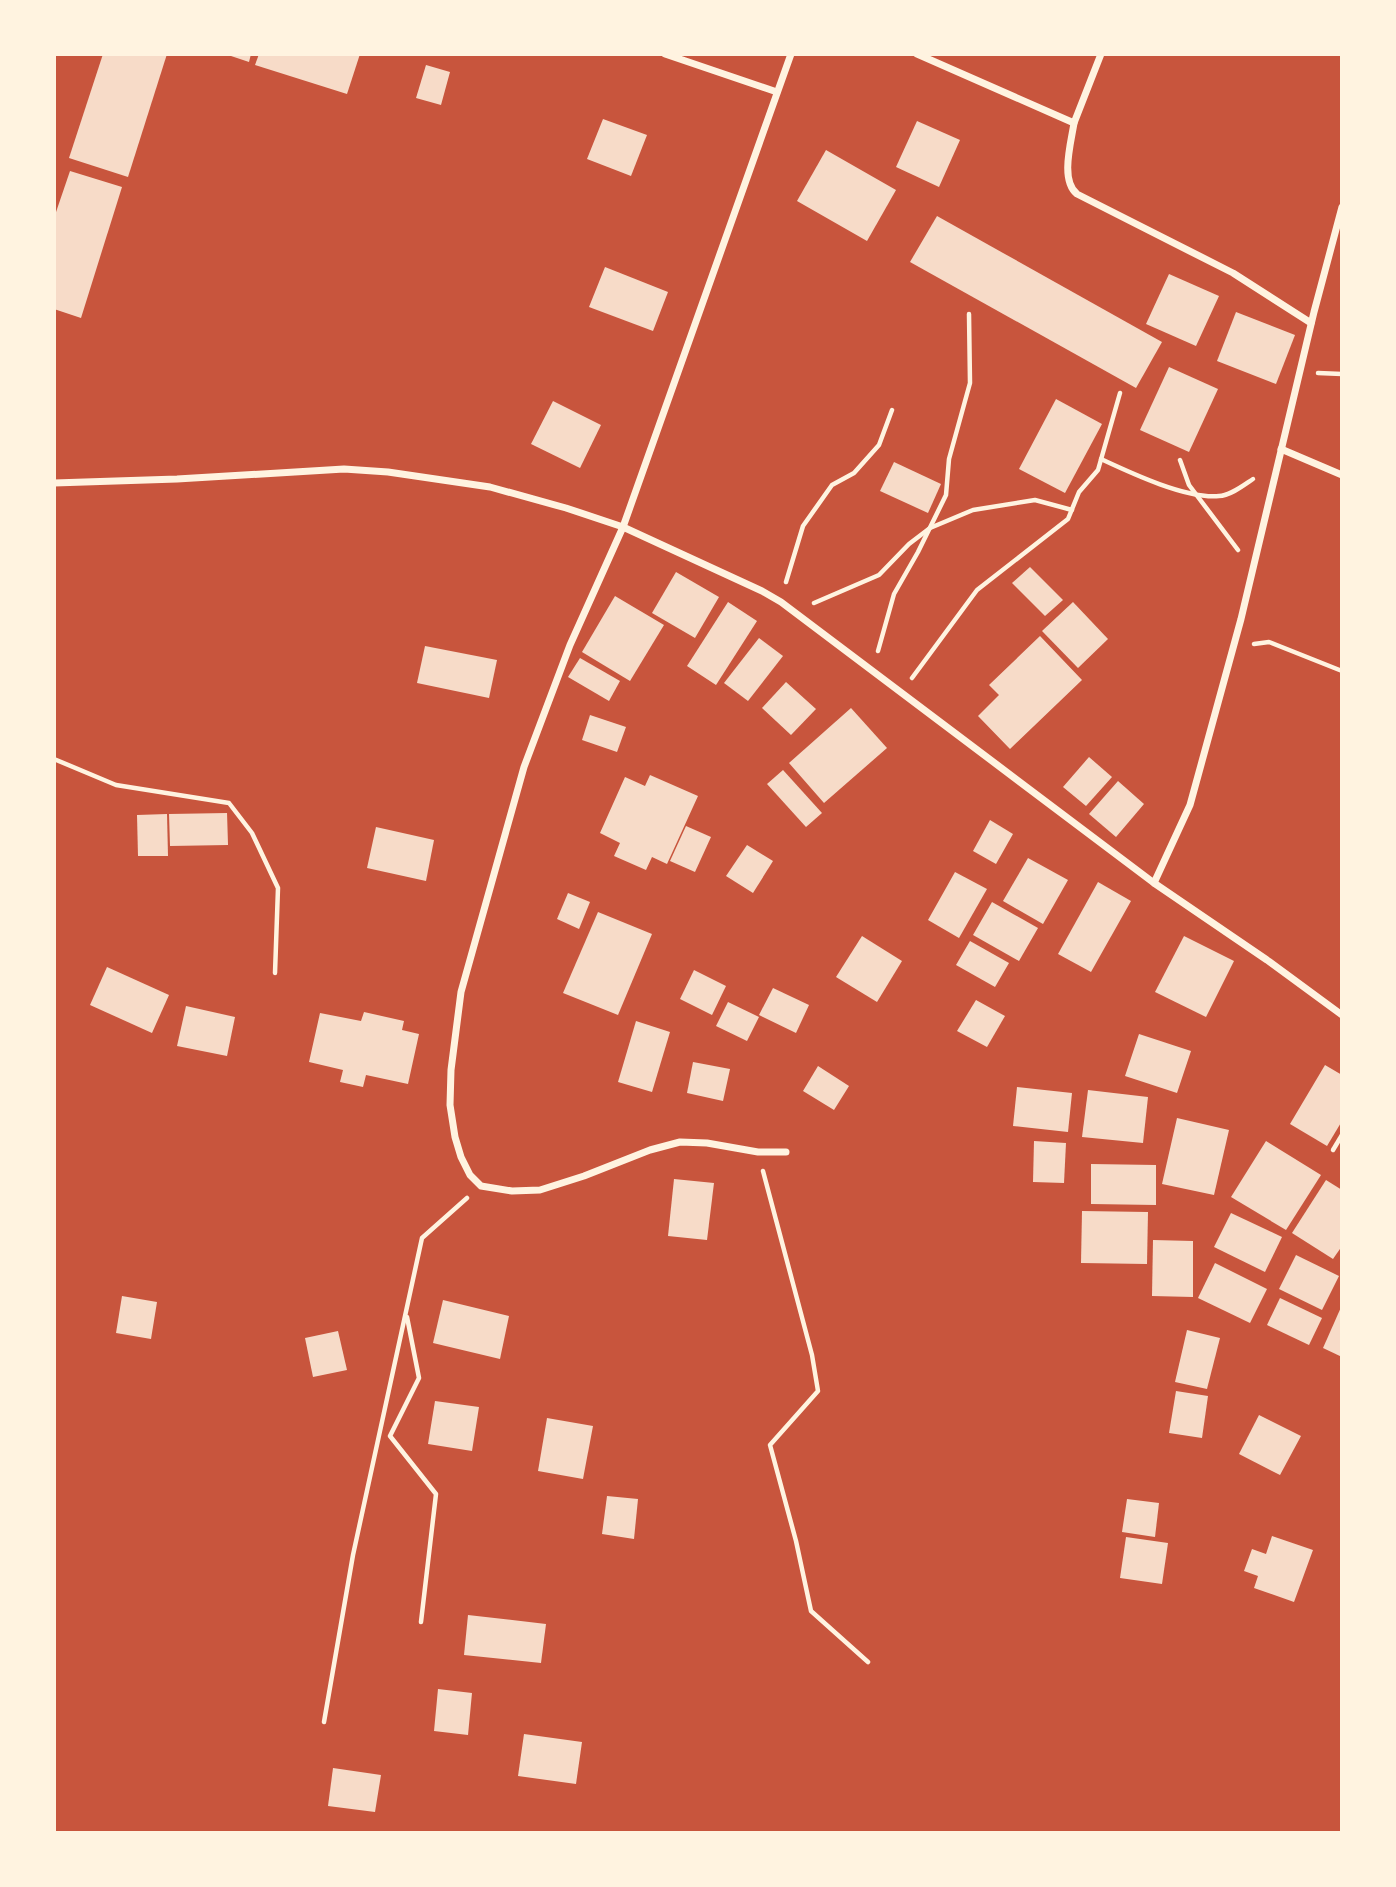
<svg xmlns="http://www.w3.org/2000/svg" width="1396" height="1887" viewBox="0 0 1396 1887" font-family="Raleway,sans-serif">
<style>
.building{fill:#f7dbc8}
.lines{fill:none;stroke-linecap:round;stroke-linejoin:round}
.path{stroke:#fff3e0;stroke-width:4.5}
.minor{stroke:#fff3e0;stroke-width:7}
</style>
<rect width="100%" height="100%" fill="#c8553d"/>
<g class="building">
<polygon points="103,54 167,54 128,177 69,158"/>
<polygon points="225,54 251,54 249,62"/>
<polygon points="259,54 360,54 347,94 255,65"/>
<polygon points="426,65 450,72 441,105 416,98"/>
<polygon points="603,119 647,135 631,176 587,159"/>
<polygon points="917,121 960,140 939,187 896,167"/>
<polygon points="826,150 896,190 867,241 797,201"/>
<polygon points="70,171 122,187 81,318 54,309 54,218"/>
<polygon points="937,216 1162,342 1136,388 910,262"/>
<polygon points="605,267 668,292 653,331 589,307"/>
<polygon points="1169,274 1219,296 1196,346 1146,324"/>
<polygon points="1236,312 1295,335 1276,384 1217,361"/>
<polygon points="1169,367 1218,389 1189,452 1140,430"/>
<polygon points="1056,399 1102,424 1065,493 1019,469"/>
<polygon points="553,401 601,425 580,468 531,444"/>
<polygon points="894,462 941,484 928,513 880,491"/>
<polygon points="1030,567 1063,600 1045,616 1012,583"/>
<polygon points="676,572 719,597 695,638 652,613"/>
<polygon points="615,596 664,625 630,681 582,652"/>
<polygon points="728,602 757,621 716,685 687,666"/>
<polygon points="1073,602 1108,639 1078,668 1042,631"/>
<polygon points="1040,636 1082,680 1010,749 978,716 999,695 989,685"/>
<polygon points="759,638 783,656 748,701 724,683"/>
<polygon points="425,646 497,660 489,698 417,683"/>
<polygon points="580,658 620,681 609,701 568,677"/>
<polygon points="786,682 816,709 791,735 762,708"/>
<polygon points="851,708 887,748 824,803 789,763"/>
<polygon points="590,715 626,727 617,752 582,740"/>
<polygon points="1089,757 1112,777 1086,806 1063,787"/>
<polygon points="783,770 822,813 806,827 767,784"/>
<polygon points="650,775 698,796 667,864 652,857 646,870 614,856 620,843 600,833 625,777 645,786"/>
<polygon points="1118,781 1144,804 1116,837 1089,814"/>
<polygon points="227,813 228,845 170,846 169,814"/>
<polygon points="167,814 168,856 138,856 137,815"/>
<polygon points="990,820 1013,834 996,864 973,851"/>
<polygon points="686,826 711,837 695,872 670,861"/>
<polygon points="376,827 434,840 426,881 367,868"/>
<polygon points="747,845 773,861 753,893 726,876"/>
<polygon points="1028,858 1068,880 1043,924 1003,901"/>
<polygon points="955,872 987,889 959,938 928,920"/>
<polygon points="1098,882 1131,901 1091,972 1058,954"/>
<polygon points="568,893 590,902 579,929 557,919"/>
<polygon points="992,902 1038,928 1019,961 973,935"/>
<polygon points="598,912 652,934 618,1015 563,993"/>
<polygon points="862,936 902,961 877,1002 836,977"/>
<polygon points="1184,936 1234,961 1206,1017 1155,992"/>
<polygon points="970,941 1009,963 995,987 956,965"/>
<polygon points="107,967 169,995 152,1033 90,1005"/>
<polygon points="694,970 726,986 712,1015 680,999"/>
<polygon points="773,988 809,1005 796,1033 759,1015"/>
<polygon points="976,1000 1005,1016 987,1047 957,1031"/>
<polygon points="728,1002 759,1017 747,1041 716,1026"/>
<polygon points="186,1006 235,1017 227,1056 177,1046"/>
<polygon points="364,1012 404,1021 402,1030 419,1034 408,1084 366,1075 363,1087 340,1082 343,1070 309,1062 320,1013 361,1021"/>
<polygon points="636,1021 670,1032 652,1092 618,1082"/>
<polygon points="1139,1034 1191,1051 1177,1093 1125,1076"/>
<polygon points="693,1062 730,1069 723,1101 687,1093"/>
<polygon points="1325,1065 1342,1075 1342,1121 1327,1146 1290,1124"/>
<polygon points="818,1066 849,1086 834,1110 803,1091"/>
<polygon points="1017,1087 1072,1093 1068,1132 1013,1126"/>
<polygon points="1088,1090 1148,1097 1143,1143 1082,1137"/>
<polygon points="1177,1118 1229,1130 1214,1195 1162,1184"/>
<polygon points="1034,1141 1066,1143 1064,1183 1033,1182"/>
<polygon points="1266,1141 1321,1175 1286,1230 1231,1197"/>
<polygon points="1091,1164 1156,1165 1156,1205 1091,1204"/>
<polygon points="674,1179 714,1183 707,1240 668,1236"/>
<polygon points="1326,1180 1342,1190 1342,1246 1333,1259 1292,1233"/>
<polygon points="1082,1211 1148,1212 1147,1264 1081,1263"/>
<polygon points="1231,1213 1282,1237 1265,1272 1214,1247"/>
<polygon points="1153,1240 1193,1241 1193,1297 1152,1296"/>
<polygon points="1296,1255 1339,1276 1322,1310 1279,1289"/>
<polygon points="1215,1263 1267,1289 1250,1323 1198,1298"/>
<polygon points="122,1296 157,1302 151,1339 116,1333"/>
<polygon points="1280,1298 1322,1318 1309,1345 1267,1325"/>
<polygon points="443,1300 509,1316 500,1359 433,1343"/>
<polygon points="1342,1305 1342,1357 1323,1348"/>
<polygon points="1187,1330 1220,1338 1207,1389 1175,1382"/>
<polygon points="338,1331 347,1370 313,1377 305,1338"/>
<polygon points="1176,1391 1208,1396 1202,1438 1169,1433"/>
<polygon points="435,1401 479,1407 472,1451 428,1444"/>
<polygon points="1259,1415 1301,1436 1280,1475 1239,1454"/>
<polygon points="547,1418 593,1426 583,1479 538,1471"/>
<polygon points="607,1496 638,1499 634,1539 602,1534"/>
<polygon points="1127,1499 1159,1503 1155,1537 1122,1532"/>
<polygon points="1272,1536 1313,1550 1294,1602 1254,1588 1258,1576 1244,1571 1252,1549 1266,1554"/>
<polygon points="1126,1537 1168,1543 1162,1584 1120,1578"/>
<polygon points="468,1615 546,1624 541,1663 464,1655"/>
<polygon points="438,1689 472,1693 468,1735 434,1731"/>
<polygon points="524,1734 582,1742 576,1784 518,1776"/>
<polygon points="333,1768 381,1775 375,1812 328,1806"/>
</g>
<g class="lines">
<g class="path">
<polyline points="1318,373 1342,374"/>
<path d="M1101,459C1131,473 1186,499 1219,496C1230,496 1244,485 1253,479"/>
<polyline points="1180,460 1189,485 1238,550"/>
<polyline points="786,582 803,526 832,485 854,473 879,445 892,410"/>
<polyline points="814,603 879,575 909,544 930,528 973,510 1035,500 1072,510"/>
<polyline points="1254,644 1269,642 1342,671"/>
<polyline points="878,651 894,594 918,552 946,495 949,459 970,383 969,314"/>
<polyline points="912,678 977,590 1068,519 1079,492 1098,470 1120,393"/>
<polyline points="54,759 116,785 229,803 252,833 278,888 275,973"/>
<polyline points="1333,1150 1342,1135"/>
<polyline points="763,1171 812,1355 818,1391 770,1445 796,1541 811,1611 868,1662"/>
<polyline points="407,1317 419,1378 390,1436 436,1494 421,1622"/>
<polyline points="324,1722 353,1555 422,1238 467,1198"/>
</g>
<g class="minor">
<polyline points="665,54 777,92"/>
<polyline points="917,54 1074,123 1101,54"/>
<path d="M1074,123C1071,143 1060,180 1077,194L1233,273L1311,323"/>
<polyline points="1281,449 1342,475"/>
<polyline points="54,483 177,479 344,469 388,472 490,487 566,508 623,527 762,591 781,602 1154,883 1267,960 1342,1015"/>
<polyline points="1154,883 1190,805 1241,619 1314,312 1342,207"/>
<polyline points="786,1152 758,1152 707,1143 680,1142 650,1150 584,1176 540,1190 512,1191 481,1186 470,1175 461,1157 455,1137 450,1105 451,1070 461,992 524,767 570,645 623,527 791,54"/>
</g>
</g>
<rect width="1396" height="1887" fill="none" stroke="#fff3e0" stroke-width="112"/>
</svg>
